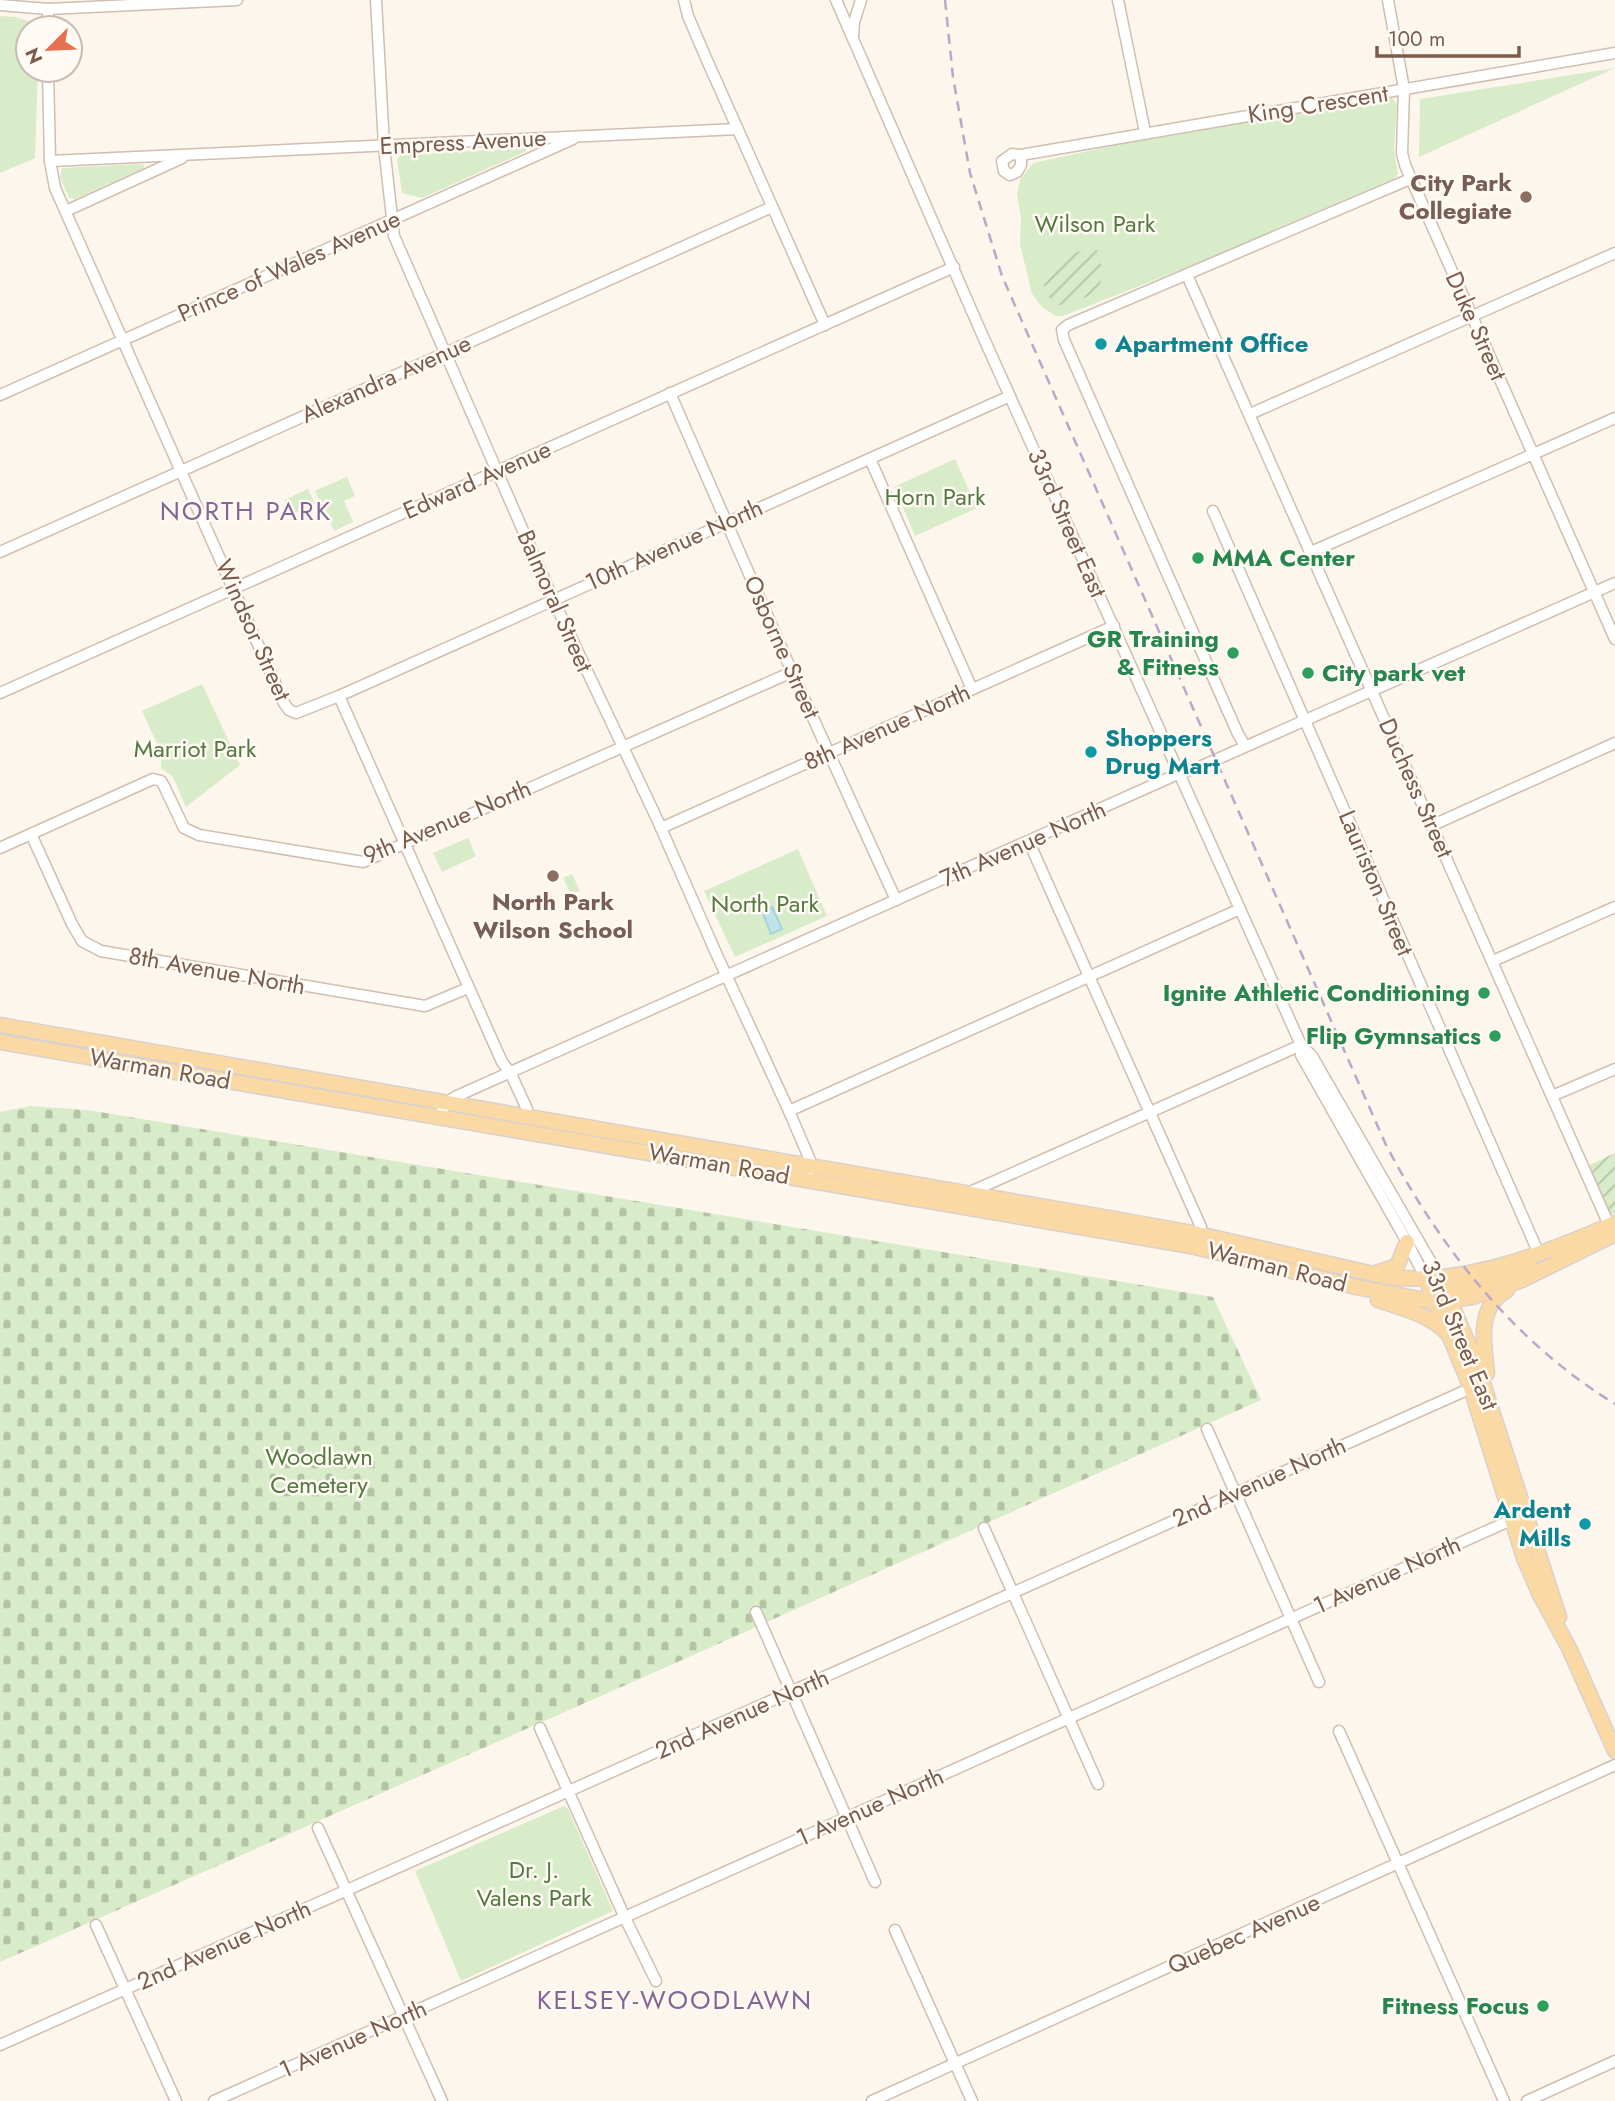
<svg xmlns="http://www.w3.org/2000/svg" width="1615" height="2101" viewBox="0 0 1615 2101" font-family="Jost,sans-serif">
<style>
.cemetery{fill:url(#cemetery-stones)}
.park{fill:#d8ecc9}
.garden{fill:url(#garden-furrows)}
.water{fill:url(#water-ripples);stroke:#a5d3da;stroke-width:2}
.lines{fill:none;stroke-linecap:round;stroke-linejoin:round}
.minor-casing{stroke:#d1beb0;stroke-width:13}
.major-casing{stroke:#dad1cd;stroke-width:17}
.minor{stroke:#fff;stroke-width:10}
.major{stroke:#fbd9a5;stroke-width:14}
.rail{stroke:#b9a8c9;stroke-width:2.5;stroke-dasharray:10 7;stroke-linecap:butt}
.education-dot{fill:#8d6e63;stroke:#fffaf3;stroke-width:2.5}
.culture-dot{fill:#0f9aa8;stroke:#fffaf3;stroke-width:2.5}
.leisure-dot{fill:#2e9e5b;stroke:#fffaf3;stroke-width:2.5}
.labels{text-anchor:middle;stroke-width:5;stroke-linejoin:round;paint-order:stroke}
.street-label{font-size:24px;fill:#7a5c4d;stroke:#fffaf3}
.education-label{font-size:24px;font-weight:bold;fill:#785e54;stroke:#fffaf3;text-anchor:end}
.park-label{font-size:24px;fill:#537a41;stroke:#fffaf3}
.culture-label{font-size:24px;font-weight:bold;fill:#0d838f;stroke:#fffaf3;text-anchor:start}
.leisure-label{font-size:24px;font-weight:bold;fill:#27864d;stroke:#fffaf3;text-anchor:end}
.neighbourhood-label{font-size:26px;letter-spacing:2px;fill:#846695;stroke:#fffaf3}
</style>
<defs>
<pattern id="cemetery-stones" width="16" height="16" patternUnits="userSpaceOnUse" patternTransform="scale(1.75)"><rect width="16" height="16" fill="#d8ecc9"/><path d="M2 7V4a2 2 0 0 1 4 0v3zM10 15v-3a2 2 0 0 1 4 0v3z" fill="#b4c2a5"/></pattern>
<pattern id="garden-furrows" width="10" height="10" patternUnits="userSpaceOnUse" patternTransform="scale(1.75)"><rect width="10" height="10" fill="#d8ecc9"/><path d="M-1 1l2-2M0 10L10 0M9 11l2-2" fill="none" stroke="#b4c2a5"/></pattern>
<pattern id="water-ripples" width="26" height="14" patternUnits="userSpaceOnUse" patternTransform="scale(1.75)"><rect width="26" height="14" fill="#bfe3e8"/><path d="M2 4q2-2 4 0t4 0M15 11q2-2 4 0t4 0" fill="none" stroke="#a0bbbe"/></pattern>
</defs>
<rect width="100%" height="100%" fill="#fdf6ec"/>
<polygon class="cemetery" points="30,1106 88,1110 1213,1297 1261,1400 707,1649 0,1962 0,1112"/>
<g class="park">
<polygon points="0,16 15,17 36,23 37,28 28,28 28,70 38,70 35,158 0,173"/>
<polygon points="1615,68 1419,157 1420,99"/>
<polygon points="1392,98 1397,104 1394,149 1398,174 1395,178 1203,261 1063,316 1056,316 1043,308 1032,294 1020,244 1021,218 1017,194 1020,180 1033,163 1130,142"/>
<polygon points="526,148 526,151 518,155 422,198 402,193 397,159 401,155"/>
<polygon points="140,164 144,165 144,168 75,199 69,198 60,177 62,168"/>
<polygon points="955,459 977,508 915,536 894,487"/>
<polygon points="347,477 355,496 344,501 353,522 334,531 315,491"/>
<polygon points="308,489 315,504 291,515 284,500"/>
<polygon points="202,684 240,765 186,807 173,777 161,768 161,752 142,711"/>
<polygon points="468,838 476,856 442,872 433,853"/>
<polygon points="798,849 827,916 735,957 704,891"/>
<polygon points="572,874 580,891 571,895 563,878"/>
<polygon points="564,1806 568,1809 613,1911 461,1981 415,1871"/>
</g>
<g class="garden">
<path d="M1091,245C1109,257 1095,275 1103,290L1067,305H1053L1044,286L1048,267Z"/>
<polygon points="1615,1153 1615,1213 1609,1216 1587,1166"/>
</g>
<polygon class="water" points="772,907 782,929 771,934 762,911"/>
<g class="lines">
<g class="minor-casing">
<g id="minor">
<polyline points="376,0 384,146 394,236 553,599 657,819 716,953 789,1111 810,1160 811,1170"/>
<polyline points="684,0 688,16 706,58 825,325"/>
<polyline points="836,0 981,332 1301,1045 1312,1056 1440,1278"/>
<polyline points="1118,0 1145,132"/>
<polyline points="1388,0 1404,89 1402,153 1405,165 1615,639"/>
<polyline points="0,5 48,9 237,0"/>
<polyline points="48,9 48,28"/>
<polyline points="853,37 854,22 861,0"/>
<polyline points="48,70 50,161 55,188 284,703 289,710 296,713 339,696 1010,396"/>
<polyline points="1021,155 1021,165 1017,172 1010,175 1004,171 1002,161 1012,154 1021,155 1615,53"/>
<polyline points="50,161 738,129"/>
<polyline points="66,211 182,158"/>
<polyline points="1187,275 1609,1225"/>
<polyline points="670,393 792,672 896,900"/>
<polyline points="0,395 573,139"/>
<polyline points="1250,414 1615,253"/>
<polyline points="870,459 972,689"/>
<polyline points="1213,511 1539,1254"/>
<polyline points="0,552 772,207"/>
<polyline points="1311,552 1615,418"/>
<polyline points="0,693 954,267"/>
<polyline points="339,696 502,1062 510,1072 527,1109 524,1116"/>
<polyline points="1245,746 1238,734 1064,340 1062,330 1068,325 1410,179"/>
<polyline points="1433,825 1615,743"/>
<polyline points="661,828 1114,626"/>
<polyline points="31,834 72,924 82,941 101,951 425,1006 468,988"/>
<polyline points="1029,842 1201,1227 1198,1234"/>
<polyline points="0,848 153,779 161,781 164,786 184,828 199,835 363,862 792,672"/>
<polyline points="1493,961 1615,907"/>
<polyline points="1301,1045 1301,1055 1407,1242 1426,1279"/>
<polyline points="1552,1096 1615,1069"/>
<polyline points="789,1111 1240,909"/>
<polyline points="439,1116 447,1102 457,1096 1180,773 1195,769 1615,583"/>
<polyline points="968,1193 1301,1045"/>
<polyline points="1207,1429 1319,1682"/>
<polyline points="984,1528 1098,1784"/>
<polyline points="756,1612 875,1882"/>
<polyline points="540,1728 625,1918 656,1981"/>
<polyline points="1339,1731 1504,2101"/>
<polyline points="318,1828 442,2101"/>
<polyline points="96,1925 176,2101"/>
<polyline points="895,1930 972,2101"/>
<polyline points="0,2045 1478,1385"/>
<polyline points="214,2101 1518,1517"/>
<polyline points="872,2101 1615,1765"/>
<polyline points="1527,2101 1615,2061"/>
</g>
</g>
<g class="major-casing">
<g id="major">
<path d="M0,1025L1115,1219L1198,1234L1387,1277C1463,1286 1547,1253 1615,1223"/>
<polyline points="0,1042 1191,1246 1356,1287 1436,1302 1472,1297 1522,1280 1615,1234"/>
<polyline points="1376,1273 1397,1266 1407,1242"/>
<polyline points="1440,1278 1475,1359 1559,1617"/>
<polyline points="1426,1279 1471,1388 1524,1558 1540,1595 1569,1648 1615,1751"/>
<polyline points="1439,1295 1513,1271 1528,1263"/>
<path d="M1378,1300C1402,1308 1428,1314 1447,1333"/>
<path d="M1487,1373C1484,1343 1476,1307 1507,1290"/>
</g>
</g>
<use href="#minor" class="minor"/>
<use href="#major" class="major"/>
<path class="rail" d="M945,0L953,77L970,173L1002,276L1386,1145C1441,1249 1514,1342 1615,1404"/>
</g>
<g class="education-dot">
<circle cx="1526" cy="197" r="7"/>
<circle cx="553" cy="876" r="7"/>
</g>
<g class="culture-dot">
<circle cx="1101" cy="344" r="7"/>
<circle cx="1091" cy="752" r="7"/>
<circle cx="1585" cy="1524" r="7"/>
</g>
<g class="leisure-dot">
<circle cx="1198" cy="558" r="7"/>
<circle cx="1233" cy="653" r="7"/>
<circle cx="1308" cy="673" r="7"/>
<circle cx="1484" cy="993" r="7"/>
<circle cx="1495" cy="1036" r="7"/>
<circle cx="1543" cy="2006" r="7"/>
</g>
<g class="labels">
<g class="street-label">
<text transform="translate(1318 104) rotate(-9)" y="8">King Crescent</text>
<text transform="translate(463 142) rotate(-3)" y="8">Empress Avenue</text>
<text transform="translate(289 266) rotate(-24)" y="8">Prince of Wales Avenue</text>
<text transform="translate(1476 326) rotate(66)" y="8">Duke Street</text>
<text transform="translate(386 379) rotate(-24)" y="8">Alexandra Avenue</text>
<text transform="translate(477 480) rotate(-24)" y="8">Edward Avenue</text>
<text transform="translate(1067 523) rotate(66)" y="8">33rd Street East</text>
<text transform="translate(674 545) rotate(-24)" y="8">10th Avenue North</text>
<text transform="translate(555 601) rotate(66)" y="8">Balmoral Street</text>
<text transform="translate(253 630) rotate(66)" y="8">Windsor Street</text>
<text transform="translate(782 647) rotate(66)" y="8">Osborne Street</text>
<text transform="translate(887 727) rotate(-24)" y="8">8th Avenue North</text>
<text transform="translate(1416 788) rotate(66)" y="8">Duchess Street</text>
<text transform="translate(447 822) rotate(-23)" y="8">9th Avenue North</text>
<text transform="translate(1023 844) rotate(-24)" y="8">7th Avenue North</text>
<text transform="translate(1376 883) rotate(67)" y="8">Lauriston Street</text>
<text transform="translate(217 971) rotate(10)" y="8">8th Avenue North</text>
<text transform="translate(160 1069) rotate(10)" y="8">Warman Road</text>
<text transform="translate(719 1164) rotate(10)" y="8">Warman Road</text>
<text transform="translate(1277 1267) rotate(14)" y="8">Warman Road</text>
<text transform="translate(1460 1335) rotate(67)" y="8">33rd Street East</text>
<text transform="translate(1259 1482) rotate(-24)" y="8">2nd Avenue North</text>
<text transform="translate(1387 1575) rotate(-24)" y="8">1 Avenue North</text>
<text transform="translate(742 1714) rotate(-24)" y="8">2nd Avenue North</text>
<text transform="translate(870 1807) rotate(-24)" y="8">1 Avenue North</text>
<text transform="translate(1244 1934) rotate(-24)" y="8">Quebec Avenue</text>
<text transform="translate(224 1945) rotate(-24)" y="8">2nd Avenue North</text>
<text transform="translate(353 2039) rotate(-24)" y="8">1 Avenue North</text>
</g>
<g class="education-label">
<text x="1512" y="191">City Park<tspan x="1512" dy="28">Collegiate</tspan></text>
<text x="553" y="910" text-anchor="middle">North Park<tspan x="553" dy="28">Wilson School</tspan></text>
</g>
<g class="park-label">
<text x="1095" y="232">Wilson Park</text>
<text x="935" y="505">Horn Park</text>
<text x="195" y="757">Marriot Park</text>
<text x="765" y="912">North Park</text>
<text x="319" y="1465">Woodlawn<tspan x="319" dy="28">Cemetery</tspan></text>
<text x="534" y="1878">Dr. J.<tspan x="534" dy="28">Valens Park</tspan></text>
</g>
<g class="culture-label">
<text x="1115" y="352">Apartment Office</text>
<text x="1105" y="746">Shoppers<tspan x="1105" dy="28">Drug Mart</tspan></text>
<text x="1571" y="1518" text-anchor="end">Ardent<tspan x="1571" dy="28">Mills</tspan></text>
</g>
<g class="leisure-label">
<text x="1212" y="566" text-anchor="start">MMA Center</text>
<text x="1219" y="647">GR Training<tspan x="1219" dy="28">&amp; Fitness</tspan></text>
<text x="1322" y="681" text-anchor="start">City park vet</text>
<text x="1470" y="1001">Ignite Athletic Conditioning</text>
<text x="1481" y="1044">Flip Gymnsatics</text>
<text x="1529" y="2014">Fitness Focus</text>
</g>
<g class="neighbourhood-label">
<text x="246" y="520">NORTH PARK</text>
<text x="675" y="2009">KELSEY-WOODLAWN</text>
</g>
</g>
<g transform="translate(49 49) rotate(246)"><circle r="33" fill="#fffaf3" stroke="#cabbb1" stroke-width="2"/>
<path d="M0-5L12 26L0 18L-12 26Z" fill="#e76f51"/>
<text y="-10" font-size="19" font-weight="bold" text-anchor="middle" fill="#7a5c4d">N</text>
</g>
<path d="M1377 46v10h142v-10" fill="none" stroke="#7a5c4d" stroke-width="3.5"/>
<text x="1388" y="46" font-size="21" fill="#7a5c4d" stroke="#fffaf3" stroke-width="5" paint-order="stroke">100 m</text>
</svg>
